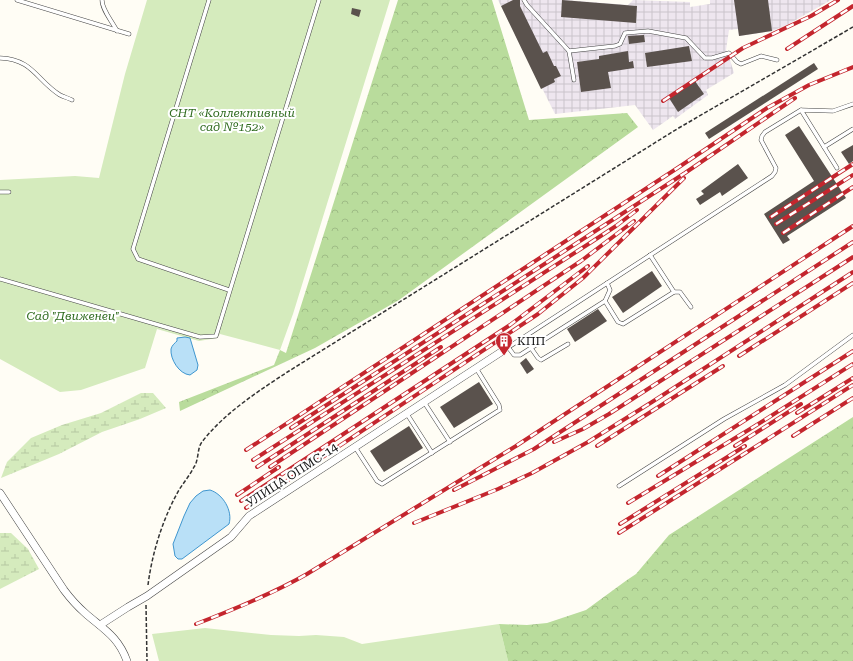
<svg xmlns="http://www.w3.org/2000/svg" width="853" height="661" viewBox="0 0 853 661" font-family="'Roboto Serif',serif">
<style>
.industrial{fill:url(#industrial-grid)}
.grass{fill:#d5ebbd}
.forest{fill:url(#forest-crowns)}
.wetland{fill:url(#wetland-marsh)}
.water{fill:#b9e0f7;stroke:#3f96cf}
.building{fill:#5a524d}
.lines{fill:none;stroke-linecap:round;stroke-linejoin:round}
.lane-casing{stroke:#444;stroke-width:4.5}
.street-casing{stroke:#444;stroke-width:8}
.path{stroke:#333;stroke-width:1.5;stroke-dasharray:4 2;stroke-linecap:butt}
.lane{stroke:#fff;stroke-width:3.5}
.street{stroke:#fff;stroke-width:7}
.rail-casing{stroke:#c4262e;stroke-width:4}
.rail{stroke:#fff;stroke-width:2.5;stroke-dasharray:8;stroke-linecap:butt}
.labels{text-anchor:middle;stroke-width:4;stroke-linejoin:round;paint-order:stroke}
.park-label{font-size:12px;font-style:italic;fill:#2f6b1f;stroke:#fff}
.poi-label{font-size:12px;fill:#111;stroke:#fff;text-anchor:start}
.street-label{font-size:12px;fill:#111;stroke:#fff}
</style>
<defs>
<pattern id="industrial-grid" width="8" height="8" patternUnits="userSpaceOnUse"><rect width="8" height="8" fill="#eee6ef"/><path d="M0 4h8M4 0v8" fill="none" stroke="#cbc4cc"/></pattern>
<pattern id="forest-crowns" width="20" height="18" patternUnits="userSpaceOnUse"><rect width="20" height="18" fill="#b9dc9c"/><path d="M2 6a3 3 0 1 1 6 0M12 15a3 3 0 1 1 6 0" fill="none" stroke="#9ebc85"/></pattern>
<pattern id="wetland-marsh" width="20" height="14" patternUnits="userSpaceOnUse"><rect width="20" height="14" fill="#d5ebbd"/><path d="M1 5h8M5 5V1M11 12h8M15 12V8" fill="none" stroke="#b6c8a1"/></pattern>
</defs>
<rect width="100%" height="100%" fill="#fffdf5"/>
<polygon class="industrial" points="498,0 566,0 628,5 633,0 690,2 690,7 710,4 710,0 831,0 787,25 772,31 739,36 738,29 729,30 726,50 730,60 734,73 706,90 708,95 675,119 673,116 653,130 635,105 555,114"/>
<g class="grass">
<polygon points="147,0 390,0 293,314 280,350 220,334 217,338 199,341 157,329 145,368 81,390 60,392 0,359 0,180 75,176 99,178 125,74"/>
<polygon points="499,624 508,661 159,661 152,634 205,628 271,635 299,636 316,635 344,637 362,644"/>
</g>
<g class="forest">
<polygon points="398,0 492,0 529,120 627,113 638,127 399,300 315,348 180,411 179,402 274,365 280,350 286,353"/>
<polygon points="853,417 853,661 508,661 499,624 527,625 547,623 586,610 627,580 636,574 669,535"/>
</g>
<g class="wetland">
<polygon points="141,393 153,393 166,408 140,419 102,432 59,454 1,478 7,462 31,438 62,425 101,413"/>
<polygon points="0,533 11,533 28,549 39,569 0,589"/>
</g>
<g class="water">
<path d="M185,337L190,338L198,365L197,370L190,375C179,374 170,359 171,349C172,345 175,343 177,341V338Z"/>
<path d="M210,490C223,494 233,511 229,524L182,559H178L175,556L173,544L184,516L190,503L196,496L203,491Z"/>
</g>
<g class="building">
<polygon points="513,0 520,0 520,6 543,53 547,51 554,66 556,66 561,76 554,79 555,82 541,89 501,6"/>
<polygon points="562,0 637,6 636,23 561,17"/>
<polygon points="734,0 768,0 772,31 739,36"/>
<polygon points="352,8 361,10 359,17 351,14"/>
<polygon points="644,35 645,42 629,44 628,36"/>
<polygon points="689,46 692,61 647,67 645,53"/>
<polygon points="628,51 629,62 633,61 634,68 608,72 611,88 581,92 577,62 599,59 599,56"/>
<polygon points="814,63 818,69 709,139 705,133"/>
<polygon points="695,81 704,94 678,112 669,98"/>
<polygon points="799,126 846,198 787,236 790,240 783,244 764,214 814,181 785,135"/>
<polygon points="853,145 853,161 849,164 841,152"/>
<polygon points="738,164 748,178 722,196 720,192 700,205 696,199 704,194 701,191"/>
<polygon points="652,271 662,286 623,313 612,297"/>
<polygon points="598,309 607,321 575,342 567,329"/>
<polygon points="526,358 534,369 527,374 520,363"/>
<polygon points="479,382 493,404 454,428 440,407"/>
<polygon points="409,426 423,448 384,472 370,451"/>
</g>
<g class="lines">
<g class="lane-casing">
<g id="lane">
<polyline points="17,0 129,34"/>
<path d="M102,0C102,10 112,21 117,31"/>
<polyline points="209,0 133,249 138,259 229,290"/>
<polyline points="524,0 527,5 569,51 615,46 620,44 625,33 648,31 686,38 705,58 712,58 729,53 737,62 741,64 761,56 777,60"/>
<polyline points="569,51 574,80"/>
<path d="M0,58C33,59 37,81 60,95C64,97 68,98 72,100"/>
<polyline points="801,110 824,147 853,129"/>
<polyline points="824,147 837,168"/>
<polyline points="0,192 9,192"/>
<polyline points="650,255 674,292"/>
<polyline points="0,279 200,337 216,336 319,0"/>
<polyline points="605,301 618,322 623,324 674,292 680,292 691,307"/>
<polyline points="508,347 514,355 520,355 605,301 610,290 607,283"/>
<polyline points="531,348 538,358 541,360 568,344"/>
<polyline points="501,352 772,176 775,172 776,168 761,140 762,136 765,132 801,110 833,111 853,104"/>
<polyline points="424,402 450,442"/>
<polyline points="407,414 432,453"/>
<polyline points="355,447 377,481 382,484 498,411 500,410 499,405 476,368"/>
<polyline points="619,486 724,419 785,385 853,335"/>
</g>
</g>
<g class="street-casing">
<g id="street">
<path d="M0,493L64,590C70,598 77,606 85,613C103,629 118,636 127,661"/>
<polyline points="100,625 128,607 147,596 231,537 249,516 501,352"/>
</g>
</g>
<g class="path">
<path d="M148,585C152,553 163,518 179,490C184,482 190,475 194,467C199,460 197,448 202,442C224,413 260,390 289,371L677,129L853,27"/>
<polyline points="146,605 147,661"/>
</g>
<use href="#lane" class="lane"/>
<use href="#street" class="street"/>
<g class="rail-casing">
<g id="rail">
<polyline points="787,49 853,6"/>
<polyline points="663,101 743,48 811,16 838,0"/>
<polyline points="771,217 853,164"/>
<polyline points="776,224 853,175"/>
<polyline points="783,233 853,187"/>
<polyline points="739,356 853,283"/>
<polyline points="797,413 853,378"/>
<polyline points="291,428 685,173 795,98"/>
<polyline points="793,436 853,398"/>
<polyline points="554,442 583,429 609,414 853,257"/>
<polyline points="597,446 723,366"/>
<polyline points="735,446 801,404"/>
<polyline points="246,450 679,167 767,108 809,85 853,67"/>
<polyline points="253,460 590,243 616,226 637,210"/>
<polyline points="257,467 441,347"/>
<polyline points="270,467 581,261 634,221"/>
<polyline points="658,476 853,351"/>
<polyline points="454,490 534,449 853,242"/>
<polyline points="237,495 279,467"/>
<polyline points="241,501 510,325 588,266"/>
<polyline points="628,503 755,426 853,364"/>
<polyline points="246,508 538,314 583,278 684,178"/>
<polyline points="414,523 498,489 532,473 588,442 652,402 853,272"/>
<polyline points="620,524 745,446"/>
<polyline points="619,533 853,385"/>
<path d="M196,624C235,609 272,594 307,574L516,446L853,226"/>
</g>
</g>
<use href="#rail" class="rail"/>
</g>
<defs>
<g id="building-pin" transform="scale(0.9)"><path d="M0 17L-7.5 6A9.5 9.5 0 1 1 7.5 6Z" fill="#c4262e" stroke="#fff"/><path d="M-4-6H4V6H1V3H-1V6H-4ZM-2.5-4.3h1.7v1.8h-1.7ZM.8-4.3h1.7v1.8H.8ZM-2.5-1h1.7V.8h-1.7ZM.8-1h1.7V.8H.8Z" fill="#fff"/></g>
</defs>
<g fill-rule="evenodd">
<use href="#building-pin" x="504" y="341"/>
</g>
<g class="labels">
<g class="park-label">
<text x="232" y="117">СНТ «Коллективный<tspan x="232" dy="14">сад №152»</tspan></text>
<text x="73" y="320">Сад "Движенец"</text>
</g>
<g class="poi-label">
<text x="517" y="345">КПП</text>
</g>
<g class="street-label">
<text transform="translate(292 475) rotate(-33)" y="4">УЛИЦА ОПМС-14</text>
</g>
</g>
</svg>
